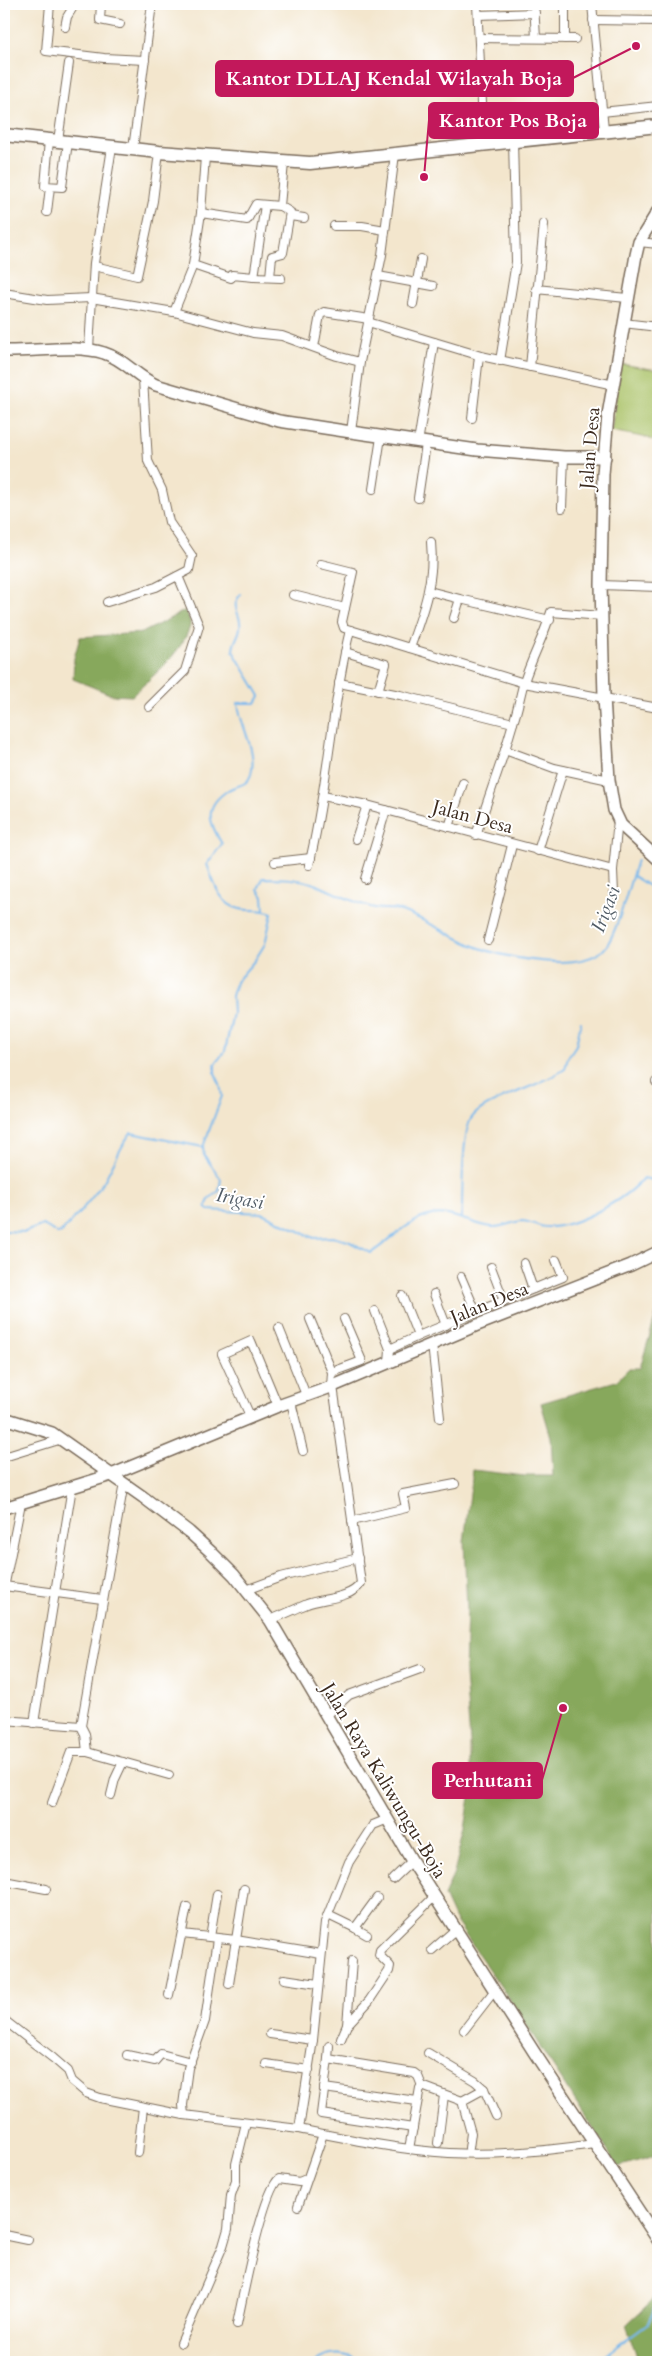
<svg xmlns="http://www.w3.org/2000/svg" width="662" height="2366" viewBox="0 0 662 2366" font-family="Cardo,serif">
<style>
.green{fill:#aac267;stroke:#727642}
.forest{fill:#87a85c;stroke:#61693d}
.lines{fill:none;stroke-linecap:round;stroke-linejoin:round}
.stream{stroke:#79b9ed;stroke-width:2}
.street-casing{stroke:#7b6c5b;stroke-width:10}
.secondary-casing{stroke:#7b6c5b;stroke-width:14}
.primary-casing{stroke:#7b6c5b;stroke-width:15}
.street{stroke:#fff;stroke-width:8}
.secondary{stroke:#fff;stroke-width:11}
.primary{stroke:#fff;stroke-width:12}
.labels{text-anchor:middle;stroke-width:4;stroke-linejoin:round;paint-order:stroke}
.street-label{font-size:19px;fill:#3b2a1e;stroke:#fff}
.water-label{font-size:20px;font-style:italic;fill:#515c66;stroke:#fff}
.leader{fill:none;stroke:#c2185b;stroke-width:2}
.callout-dot{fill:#c2185b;stroke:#fff;stroke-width:2}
.callout{fill:#c2185b;stroke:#c2185b;stroke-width:2}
.callout-label{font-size:20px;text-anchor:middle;font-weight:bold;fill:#fff}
</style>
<rect width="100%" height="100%" fill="#fff"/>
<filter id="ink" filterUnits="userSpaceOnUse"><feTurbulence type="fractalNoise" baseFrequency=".02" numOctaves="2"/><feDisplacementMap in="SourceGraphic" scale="10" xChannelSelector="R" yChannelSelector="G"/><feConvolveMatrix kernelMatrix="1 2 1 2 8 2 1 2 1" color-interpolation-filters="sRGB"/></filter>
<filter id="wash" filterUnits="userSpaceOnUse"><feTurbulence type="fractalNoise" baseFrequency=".0096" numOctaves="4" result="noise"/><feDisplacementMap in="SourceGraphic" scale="20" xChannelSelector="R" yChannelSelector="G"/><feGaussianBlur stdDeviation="1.12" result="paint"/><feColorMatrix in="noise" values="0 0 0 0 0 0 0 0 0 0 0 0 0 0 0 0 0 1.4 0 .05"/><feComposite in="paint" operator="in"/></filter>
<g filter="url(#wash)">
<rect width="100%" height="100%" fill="#f3e6cd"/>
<polygon class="green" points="621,364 658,370 658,443 648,438 611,431"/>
<g class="forest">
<path d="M186,610C188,616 192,623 189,629C180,655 151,677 132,696L112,695L73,679L74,658L80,637L142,633Z"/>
<polygon points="658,1308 658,2155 618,2167 512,2003 455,1920 444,1896 454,1873 465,1829 470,1797 470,1742 465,1674 467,1608 464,1542 473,1470 525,1476 553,1476 551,1437 541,1403 616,1381 629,1368 640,1368"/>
<polygon points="658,2295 658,2362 639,2362 626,2325"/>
</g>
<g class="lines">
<g class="stream">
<path d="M241,594C228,609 243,613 240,628C239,637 233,641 233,651L260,696L256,703H238C240,727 258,750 251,774C247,788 236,784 227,791C203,807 209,823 222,844L207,864C213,881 220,906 240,909C251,911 261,909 272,913L265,944L255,960L236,982L232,996L233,1013L225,1051L215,1064V1073L220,1084L222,1096L203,1147L204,1155L221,1179L219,1191L210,1198L206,1206L208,1210L262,1213L314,1238L332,1237L348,1241L371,1253C391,1240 408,1220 432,1215C452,1211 472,1225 492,1227C501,1228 512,1222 522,1221C530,1221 538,1227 547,1227C575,1228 626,1199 643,1178L658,1181"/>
<polyline points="633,876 658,892"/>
<path d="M264,909L263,897L258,889L263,878C279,878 296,878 312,883C333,891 352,903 375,908C384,910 393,908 401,911C428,920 451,937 477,947C506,958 576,972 602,951C616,940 631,878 637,860"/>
<path d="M462,1217C462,1198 462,1133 471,1119C478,1108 498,1100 510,1095C531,1086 545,1082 565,1069L568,1057L576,1045L581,1022"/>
<path d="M4,1231L25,1232L43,1225L57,1233H61C76,1216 92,1200 104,1181C110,1171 125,1138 131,1133L203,1147"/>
<path d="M315,2362C331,2350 347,2354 364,2362"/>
<polyline points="462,2362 481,2358 495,2362"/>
<polyline points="591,2362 601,2358 648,2323 658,2302"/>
</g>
</g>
</g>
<g filter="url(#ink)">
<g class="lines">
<g class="street-casing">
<g id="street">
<polyline points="50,4 46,51 104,58 145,60"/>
<polyline points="101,4 100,20 120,24"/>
<polyline points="477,4 484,143"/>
<polyline points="534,4 536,38"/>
<polyline points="565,4 565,39"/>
<polyline points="592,4 604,130"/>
<polyline points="478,15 535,13"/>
<polyline points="593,20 658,21"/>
<polyline points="65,27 67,17 75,4"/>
<polyline points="479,38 575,39"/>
<polyline points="602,112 658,106"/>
<polyline points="49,140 45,186 62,187 68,142"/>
<polyline points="58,141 69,63"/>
<polyline points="133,149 152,4"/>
<polyline points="280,206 284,163"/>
<polyline points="47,212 50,187"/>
<polyline points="201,213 247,220 256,204 280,206 290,212 283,253 272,256 270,277"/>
<polyline points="290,216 304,218"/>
<polyline points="334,226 362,226 385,230"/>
<polyline points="639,242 658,244"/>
<polyline points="193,265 231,278 232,275 254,277 265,205"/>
<polyline points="94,266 137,276 153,201 159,152"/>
<polyline points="378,276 433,286"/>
<polyline points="254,277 281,278"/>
<polyline points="536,289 627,298"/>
<polyline points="4,293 47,300 91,298 174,312 253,333 282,336 337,356 360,362"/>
<polyline points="413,304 421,259"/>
<polyline points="174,312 193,265 201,213 205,156"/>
<polyline points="368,322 481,356 614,385"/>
<polyline points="623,323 658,327"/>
<polyline points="314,347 320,315 324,312 369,319"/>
<polyline points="89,349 94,263 112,147"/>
<polyline points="500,361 516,262 513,140"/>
<polyline points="530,367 544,224"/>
<polyline points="472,418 479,356"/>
<polyline points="351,432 360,362 382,255 395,154"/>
<polyline points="418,443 434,342"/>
<polyline points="373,489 381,437"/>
<polyline points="418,498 426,444"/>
<polyline points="562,508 564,457"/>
<polyline points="321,564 353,572 342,622 344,628 524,683 658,708"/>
<polyline points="601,585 658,587"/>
<polyline points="429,591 460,599 454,618"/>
<polyline points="293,595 345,608"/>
<polyline points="460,599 550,620"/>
<polyline points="107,602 156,587 189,570 192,556 169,522 162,490 148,461 143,379"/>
<path d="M410,648C423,612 435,580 431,542"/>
<polyline points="345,652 386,664 378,691"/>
<polyline points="339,683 400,695 513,723 505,750 554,768 609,780"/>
<polyline points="149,707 185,671 199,626 178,576"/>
<path d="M513,723C518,710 520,695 524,682C532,657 544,636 551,612L602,616"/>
<polyline points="323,796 367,805 613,870"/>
<polyline points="449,827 463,783"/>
<polyline points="476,835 505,750"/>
<polyline points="356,839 367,805"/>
<polyline points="538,851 563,770"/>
<polyline points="275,862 311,858"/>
<path d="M309,865C328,788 331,708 350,630"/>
<polyline points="365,879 386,810"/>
<polyline points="614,894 613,870 618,820"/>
<polyline points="488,940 512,845"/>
<polyline points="656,1082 658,1082"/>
<polyline points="524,1263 533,1289"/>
<polyline points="491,1267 504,1301"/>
<polyline points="434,1294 446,1325"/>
<polyline points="375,1311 390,1349 389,1362"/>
<polyline points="476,1312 563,1277 556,1260"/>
<polyline points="310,1319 332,1372"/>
<polyline points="279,1328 306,1395"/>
<polyline points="418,1336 476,1312 461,1277"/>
<polyline points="432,1344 440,1418"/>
<polyline points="390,1349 418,1336 402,1296"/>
<polyline points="331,1387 332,1372 362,1361 344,1319"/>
<polyline points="291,1402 303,1451"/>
<polyline points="251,1418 222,1354 251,1341 278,1406"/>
<polyline points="4,1457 62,1439"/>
<polyline points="352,1521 406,1508 403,1494 455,1484"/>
<polyline points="4,1586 102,1599"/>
<polyline points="4,1588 21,1503"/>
<polyline points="246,1590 281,1577 358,1558"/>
<path d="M270,1620C283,1615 295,1609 307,1604C323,1598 351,1599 361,1583L333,1386"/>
<polyline points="327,1715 349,1695 420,1669"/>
<polyline points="4,1720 81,1726"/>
<polyline points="34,1723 72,1487"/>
<polyline points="87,1752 85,1734 81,1726 124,1483"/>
<polyline points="111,1795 115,1779 123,1762"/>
<polyline points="52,1803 71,1752 87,1752 169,1775"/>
<polyline points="393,1879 412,1861"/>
<polyline points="4,1881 46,1889"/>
<polyline points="328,1915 355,1928"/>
<polyline points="182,1934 236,1940 321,1954"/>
<polyline points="367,1935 355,1928 377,1898"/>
<polyline points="210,1937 217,1894"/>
<polyline points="432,1950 456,1929"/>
<polyline points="352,1961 347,2025 369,2001 389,1971 390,1966 379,1955 380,1950 434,1897"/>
<polyline points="284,1979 318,1984"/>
<polyline points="229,1984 244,1889"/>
<polyline points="169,1995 187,1907"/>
<polyline points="4,2020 53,2058 68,2071 72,2081 86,2093 100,2098 184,2115 299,2129 313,2040 325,1922 349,1862 373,1825 388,1819"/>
<polyline points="464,2030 495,1990"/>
<polyline points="270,2034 313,2040"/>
<polyline points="341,2039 347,2025"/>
<polyline points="428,2053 475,2081 484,2089 462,2101"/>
<polyline points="127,2055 155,2061 161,2054 191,2062"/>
<polyline points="328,2059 329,2046"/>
<polyline points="266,2064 309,2070"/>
<polyline points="324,2088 417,2101"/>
<polyline points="484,2089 496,2116"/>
<polyline points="184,2115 183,2105 188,2068 205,2021 217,1939"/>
<polyline points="413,2128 321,2114 328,2059 414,2073 418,2076 422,2086"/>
<path d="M299,2129C348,2139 399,2150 449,2153C498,2156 546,2151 594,2144"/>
<polyline points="438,2143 444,2095"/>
<polyline points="409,2149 420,2088 422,2086 462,2101 471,2133 469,2148"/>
<polyline points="138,2153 143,2107"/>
<polyline points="298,2206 323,2134"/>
<polyline points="4,2235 28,2240"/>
<path d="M237,2324C242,2301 263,2190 279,2179L299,2182L306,2179"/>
<polyline points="181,2343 223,2246 228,2229 231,2195 236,2181 236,2164 246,2123"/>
</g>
</g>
<g class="secondary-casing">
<g id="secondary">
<polyline points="658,211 639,242 636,255 608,415 603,474 601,585 604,697 609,780 614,810 621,825 658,859"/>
<path d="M4,351C32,352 78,344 104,353C124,359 137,377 156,385L279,421L351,432L477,450L564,457H605"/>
<polyline points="4,1418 52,1433 143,1497 189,1532 211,1552 234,1575 270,1620 412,1861 534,2052 658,2240"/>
<polyline points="4,1508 111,1475 278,1406 331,1387 475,1326 631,1265 658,1252"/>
</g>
</g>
<g class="primary-casing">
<polyline id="primary" points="4,135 159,152 310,163 658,126"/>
</g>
<use href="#street" class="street"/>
<use href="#secondary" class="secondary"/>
<use href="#primary" class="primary"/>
</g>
</g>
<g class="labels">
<g class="street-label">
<text transform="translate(589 448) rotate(-85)" y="7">Jalan Desa</text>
<text transform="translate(473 816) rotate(15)" y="7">Jalan Desa</text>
<text transform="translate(489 1302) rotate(-22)" y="7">Jalan Desa</text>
<text transform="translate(385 1780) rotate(59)" y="7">Jalan Raya Kaliwungu-Boja</text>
</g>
<g class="water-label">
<text transform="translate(605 909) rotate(-69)" y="7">Irigasi</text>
<text transform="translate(240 1198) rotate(10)" y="7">Irigasi</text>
</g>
</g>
<path class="leader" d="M636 46L573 78M424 177L429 120M563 1708L542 1780"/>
<g class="callout-dot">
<circle cx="636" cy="46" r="5"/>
<circle cx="424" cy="177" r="5"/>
<circle cx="563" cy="1708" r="5"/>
</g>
<g class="callout">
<rect x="216" y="61" width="357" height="35" rx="5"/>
<rect x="429" y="103" width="169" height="35" rx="5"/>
<rect x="433" y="1763" width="109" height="35" rx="5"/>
</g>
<g class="callout-label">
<text x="394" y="85">Kantor DLLAJ Kendal Wilayah Boja</text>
<text x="513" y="127">Kantor Pos Boja</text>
<text x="488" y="1787">Perhutani</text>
</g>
<rect width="662" height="2366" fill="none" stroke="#fff" stroke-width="20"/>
</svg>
